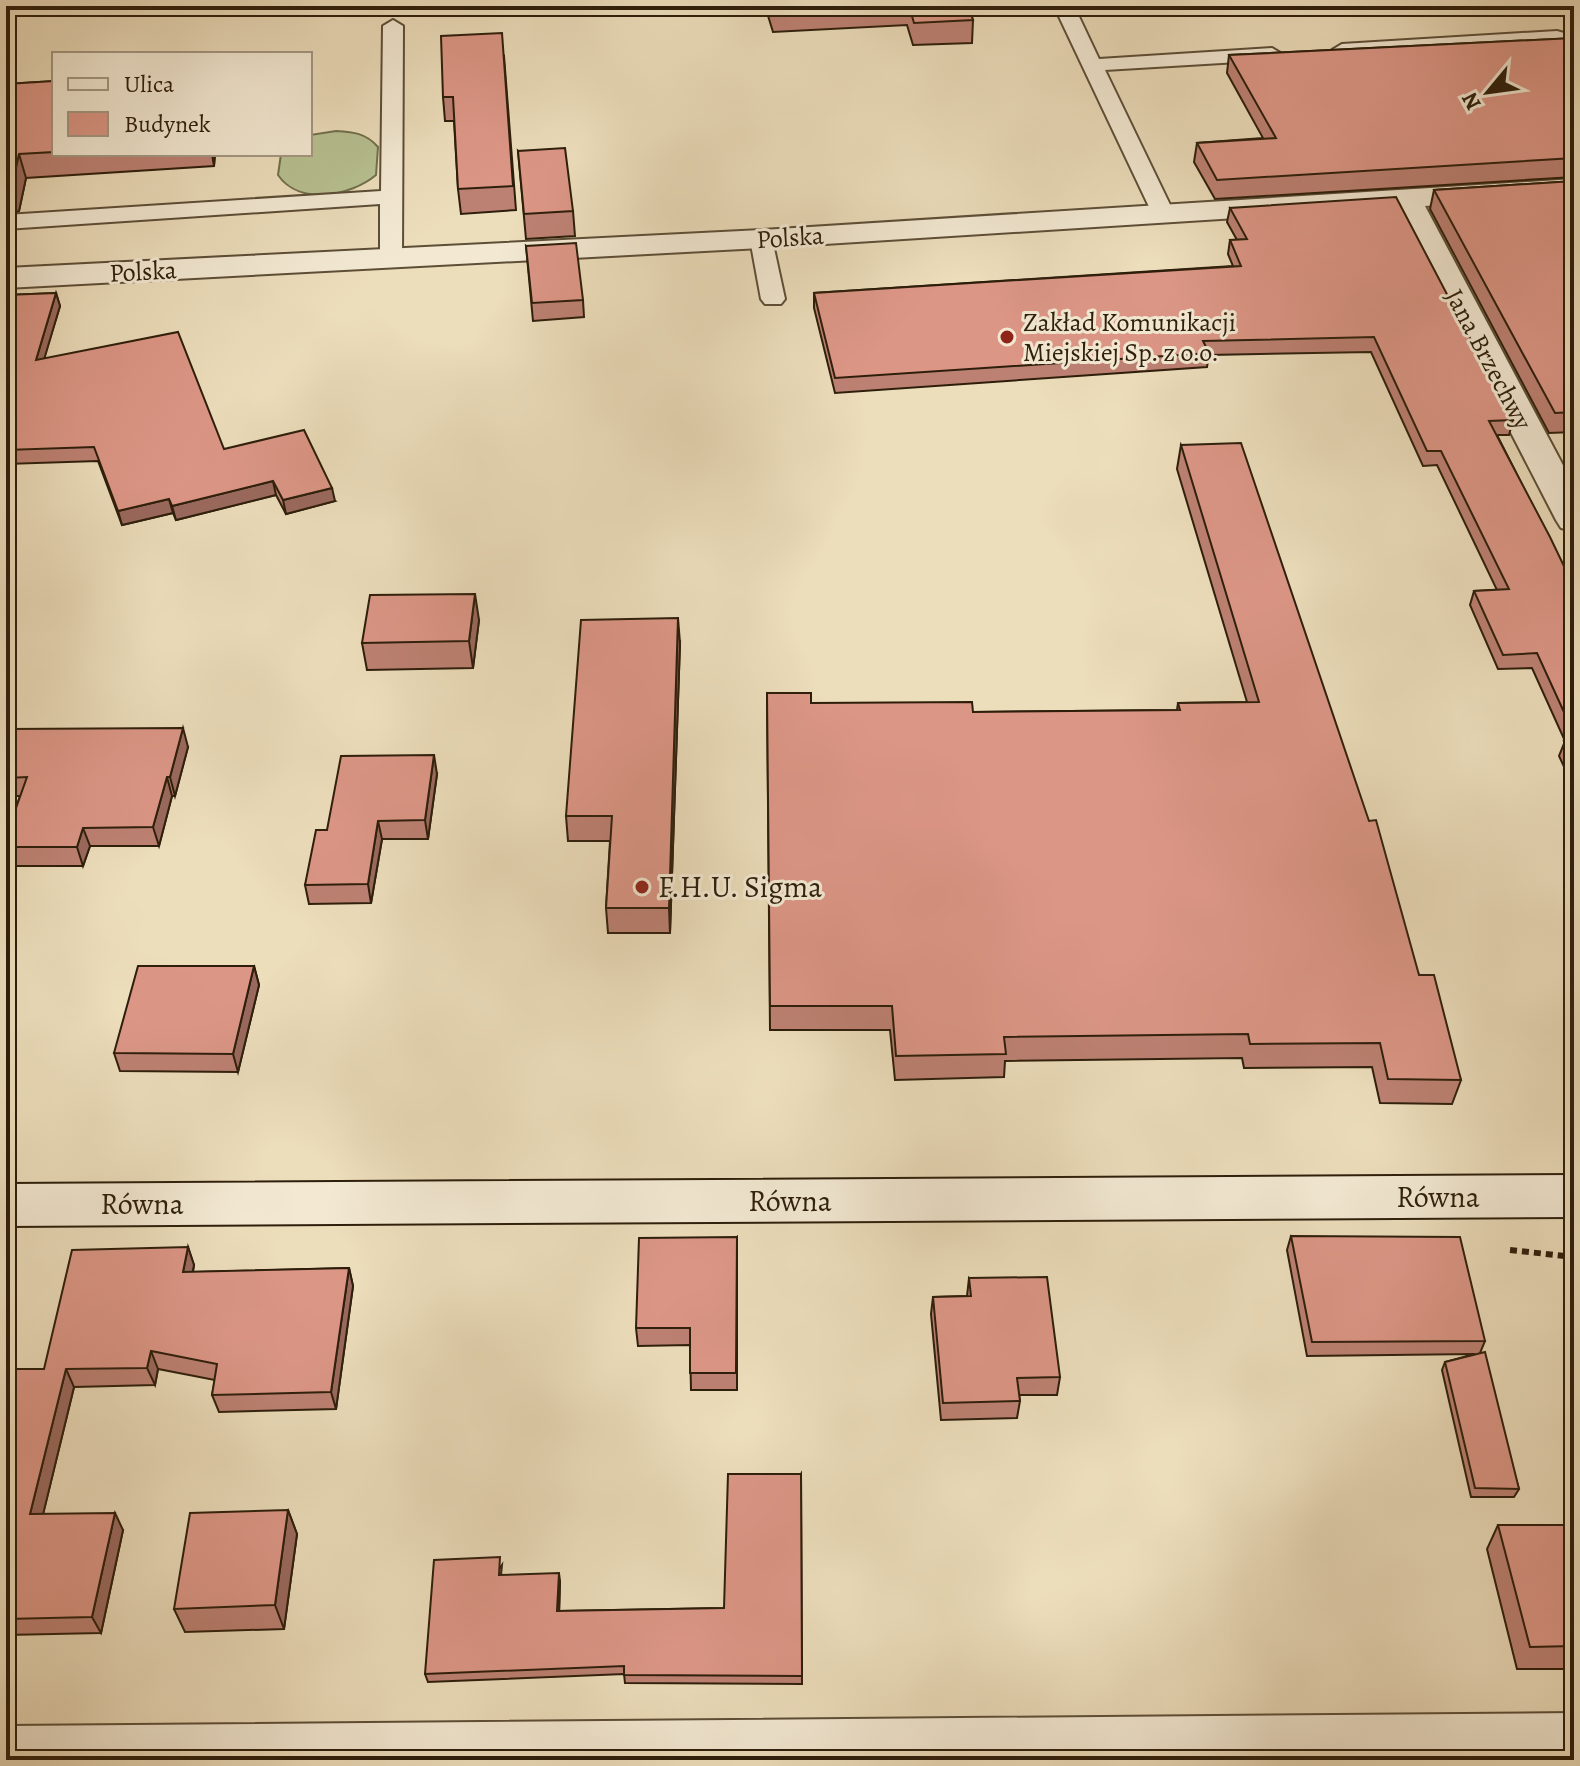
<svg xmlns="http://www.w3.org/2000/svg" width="1580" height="1766" viewBox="0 0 1580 1766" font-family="Alegreya,serif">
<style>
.green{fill:#b7c191;stroke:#72704e;stroke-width:2}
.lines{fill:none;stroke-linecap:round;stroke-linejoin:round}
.lane-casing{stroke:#5d4e37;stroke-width:4}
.street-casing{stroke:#5d4e37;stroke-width:4}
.secondary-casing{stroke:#2d1e0b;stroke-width:4}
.path{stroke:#2d1e0b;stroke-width:6;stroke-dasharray:7 5;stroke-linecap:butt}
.lane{fill:#f3e9d3;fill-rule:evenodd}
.street{fill:#f3e9d3;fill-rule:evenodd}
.secondary{fill:#f3e9d3;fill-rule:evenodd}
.wall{fill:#bd8173;stroke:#2d1e0b;stroke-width:2}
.shaded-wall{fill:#9a695e;stroke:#2d1e0b;stroke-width:2}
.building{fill:#dc9686;stroke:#2d1e0b;stroke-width:2}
.poi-dot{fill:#8f2418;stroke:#f3e9d3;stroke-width:3}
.labels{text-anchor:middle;stroke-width:6;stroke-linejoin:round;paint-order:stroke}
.far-street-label{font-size:26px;fill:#2d1e0b;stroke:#f3e9d3}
.far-poi-label{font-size:26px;fill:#2d1e0b;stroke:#f3e9d3;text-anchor:start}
.poi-label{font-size:30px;fill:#2d1e0b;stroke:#f3e9d3;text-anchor:start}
.street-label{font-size:30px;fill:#2d1e0b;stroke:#f3e9d3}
</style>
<rect width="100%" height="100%" fill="#ecddbb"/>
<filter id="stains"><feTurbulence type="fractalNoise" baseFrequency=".0025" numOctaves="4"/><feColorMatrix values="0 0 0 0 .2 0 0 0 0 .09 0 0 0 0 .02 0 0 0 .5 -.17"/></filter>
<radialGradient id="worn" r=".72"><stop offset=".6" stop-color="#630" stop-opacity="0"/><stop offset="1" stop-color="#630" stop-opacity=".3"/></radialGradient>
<path class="green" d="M336,131C353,132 366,133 378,147L376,175C351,196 299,206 278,175L281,154H310V135Z"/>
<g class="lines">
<g class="lane-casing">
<g id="lane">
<polygon points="1054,6 1074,6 1099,59 1272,48 1282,54 1272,60 1105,70 1174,213 1171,218 1155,218 1152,213"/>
<polygon points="393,20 403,26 402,258 399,263 383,263 380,258 380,204 6,229 6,215 381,191 383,26"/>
<polygon points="1557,31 1564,33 1567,37 1564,41 1342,56 1332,50 1342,44"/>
<polygon points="761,232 769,234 772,239 785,299 781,304 765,304 761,299 750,239 753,234"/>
</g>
</g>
<g class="street-casing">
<g id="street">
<polygon points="1574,179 1574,197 1425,206 1574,486 1574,531 1561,528 1556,520 1395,208 761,248 6,288 6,268 761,230"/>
<polygon points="1574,1713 1574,1760 6,1760 6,1726"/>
</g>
</g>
<g class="secondary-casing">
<polygon id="secondary" points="1574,1175 1574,1217 6,1226 6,1184"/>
</g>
<polyline class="path" points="1510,1250 1574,1257"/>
<use href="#lane" class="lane"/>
<use href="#street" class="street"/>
<use href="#secondary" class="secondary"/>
</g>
<g class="wall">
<polygon points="765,6 968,6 973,20 972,43 913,45 907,25 773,32"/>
<polygon points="1574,38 1574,177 1215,199 1194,162 1197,143 1263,138 1227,73 1229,55"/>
<polygon points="504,56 516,210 461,214 458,189 454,121 445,121 443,97"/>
<polygon points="54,81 54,154 215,154 214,166 26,178 19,211 9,214 14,231 9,254 6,254 6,84"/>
<polygon points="518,151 573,211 575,236 526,239"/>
<polygon points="1574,181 1574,432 1549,433 1430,209 1434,190"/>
<polygon points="1230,208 1513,420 1509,435 1497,435 1574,587 1574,788 1559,756 1565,741 1532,668 1498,669 1470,605 1474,591 1497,590 1437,465 1423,466 1371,352 1209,355 1207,367 835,393 814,308 814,293 1233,266 1228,254 1230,240 1237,240 1227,222"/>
<polygon points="526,246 583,300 584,317 533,321"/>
<polygon points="56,293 60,306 44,358 224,449 335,501 286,514 276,495 176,520 173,513 122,525 98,461 6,464 6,295"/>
<polygon points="1181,445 1419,975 1461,1080 1452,1104 1380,1103 1372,1067 1244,1068 1242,1058 1005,1061 1004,1077 895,1080 890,1030 770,1030 767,693 811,703 973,712 1177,710 1178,703 1247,702 1177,469"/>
<polygon points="479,620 473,668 367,670 362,643"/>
<polygon points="680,643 670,933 608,933 606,908 610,841 568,841 566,816"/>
<polygon points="6,729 188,747 175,796 172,796 159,846 90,846 83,866 9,866 6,858 6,836 20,796 6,796"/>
<polygon points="437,774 428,839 382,839 371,903 309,904 305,885 327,830"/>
<polygon points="254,966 259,985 238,1072 120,1071 114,1053"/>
<polygon points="1291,1236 1485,1341 1480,1353 1519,1489 1514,1497 1471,1497 1442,1370 1445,1362 1475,1354 1307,1356 1287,1250"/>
<polygon points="737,1237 737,1390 691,1390 690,1345 638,1346 636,1328"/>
<polygon points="188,1247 194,1265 193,1272 349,1268 353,1286 336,1409 219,1412 212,1395 215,1380 158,1369 155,1385 74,1387 43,1514 123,1530 101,1633 6,1635 6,1369 44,1369"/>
<polygon points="969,1278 1060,1377 1057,1395 1019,1395 1020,1401 1017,1418 941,1420 931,1314 933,1297 967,1296"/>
<polygon points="801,1474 802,1684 625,1683 624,1674 428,1682 425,1674 502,1565 501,1575 560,1581 559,1611 724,1608"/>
<polygon points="288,1510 297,1534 284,1629 185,1632 174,1609"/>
<polygon points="1498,1525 1574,1525 1574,1669 1517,1669 1487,1549"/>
</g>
<g class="shaded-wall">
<polygon points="19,154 26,178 19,211 9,214 14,231 9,254 6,245 6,188"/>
<polygon points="212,154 215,154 214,166"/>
<polygon points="56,293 60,306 40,373 36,360"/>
<polygon points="273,481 276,495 176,520 172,506"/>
<polygon points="332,488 335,501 286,514 283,500"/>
<polygon points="169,499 173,513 122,525 118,511"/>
<polygon points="6,567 11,587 6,603"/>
<polygon points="475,594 479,620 473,668 469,641"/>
<polygon points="678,618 680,643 670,933 669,908"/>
<polygon points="183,728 188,747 175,796 170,777"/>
<polygon points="434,755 437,774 428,839 425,820"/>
<polygon points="167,777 172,796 159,846 153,827"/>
<polygon points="378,821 382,839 371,903 368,884"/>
<polygon points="83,828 90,846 83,866 77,847"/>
<polygon points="254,966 259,985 238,1072 233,1054"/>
<polygon points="188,1247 194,1265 189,1290 183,1272"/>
<polygon points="349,1268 353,1286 336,1409 331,1392"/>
<polygon points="151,1351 158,1369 155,1385 147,1368"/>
<polygon points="66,1369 74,1387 39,1531 30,1514"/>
<polygon points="288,1510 297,1534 284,1629 275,1605"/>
<polygon points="115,1513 123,1530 101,1633 92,1617"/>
<polygon points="559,1573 560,1581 559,1619 557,1611"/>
</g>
<g class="building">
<polygon points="772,6 830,6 773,9"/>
<polygon points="909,6 968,6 973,20 914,23"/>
<polygon points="502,33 513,186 458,189 453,97 443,97 441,36"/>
<polygon points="1574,38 1574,158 1217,180 1197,143 1276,138 1229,55"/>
<polygon points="54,81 54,152 19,154 12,186 6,188 6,84"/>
<polygon points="565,148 573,211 524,214 518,151"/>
<polygon points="1574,181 1574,412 1555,413 1434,190"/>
<polygon points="1396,197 1513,420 1489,421 1550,537 1574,587 1574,734 1537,653 1503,655 1474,591 1509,589 1441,451 1427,451 1374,337 1203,341 1209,353 835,378 814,293 1241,266 1230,240 1247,239 1230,208"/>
<polygon points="576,243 583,300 532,303 526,246"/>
<polygon points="56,293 36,360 178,332 224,449 304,430 332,488 283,500 273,481 172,506 169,499 118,511 94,447 6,450 6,295"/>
<polygon points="1241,443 1369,821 1376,820 1419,975 1434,975 1461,1080 1388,1079 1380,1043 1250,1044 1248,1034 1004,1037 1006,1054 896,1056 892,1006 770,1006 767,693 811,693 811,703 972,702 973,712 1180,710 1178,703 1259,702 1181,445"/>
<polygon points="475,594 469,641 362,643 370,595"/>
<polygon points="678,618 669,908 606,908 612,816 566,816 581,620"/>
<polygon points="183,728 170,777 167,777 153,827 83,828 77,847 6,847 6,836 27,777 6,778 6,729"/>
<polygon points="1564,741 1574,741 1574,761"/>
<polygon points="434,755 425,820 378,821 368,884 305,885 316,830 327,830 341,756"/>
<polygon points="138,966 254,966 233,1054 114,1053"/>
<polygon points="1291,1236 1460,1237 1485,1341 1312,1342"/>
<polygon points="737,1237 736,1373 690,1373 690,1328 636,1328 639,1238"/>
<polygon points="188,1247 183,1272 349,1268 331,1392 212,1395 217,1364 151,1351 147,1368 66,1369 30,1514 115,1513 92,1617 6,1619 6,1369 44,1369 72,1250"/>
<polygon points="1047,1277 1060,1377 1017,1378 1020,1401 943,1403 933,1297 971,1296 969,1278"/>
<polygon points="1485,1352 1519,1489 1475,1488 1445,1362"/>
<polygon points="728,1474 801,1474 802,1676 624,1675 624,1666 425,1674 434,1560 500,1557 499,1575 559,1573 557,1611 724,1608"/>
<polygon points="288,1510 275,1605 174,1609 190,1513"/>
<polygon points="1498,1525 1574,1525 1574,1646 1530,1647"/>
</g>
<g class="poi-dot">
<circle cx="1007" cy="337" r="8"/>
<circle cx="642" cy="887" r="8"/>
</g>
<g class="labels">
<g class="far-street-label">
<text transform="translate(790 237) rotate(-4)" y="9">Polska</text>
<text transform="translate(143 271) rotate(-3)" y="9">Polska</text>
<text transform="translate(1489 359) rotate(62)" y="9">Jana Brzechwy</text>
</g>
<g class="far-poi-label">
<text x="1023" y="331">Zakład Komunikacji<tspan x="1023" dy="30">Miejskiej Sp. z o.o.</tspan></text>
</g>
<g class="poi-label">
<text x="658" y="897">F.H.U. Sigma</text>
</g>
<g class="street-label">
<text x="1438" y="1207">Równa</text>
<text x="790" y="1211">Równa</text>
<text x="142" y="1214">Równa</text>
</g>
</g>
<rect width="1580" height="1766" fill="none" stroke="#ecddbb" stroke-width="32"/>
<rect x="8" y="8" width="1564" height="1750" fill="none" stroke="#2d1e0b" stroke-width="4"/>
<rect x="16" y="16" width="1548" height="1734" fill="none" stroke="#2d1e0b" stroke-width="2"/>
<rect x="52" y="52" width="260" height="104" fill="#f3e9d3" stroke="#a49883" stroke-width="2"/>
<rect x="68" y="78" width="40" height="12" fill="#f3e9d3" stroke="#a49883" stroke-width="2"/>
<text x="124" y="92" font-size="24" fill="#2d1e0b">Ulica</text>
<rect x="68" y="112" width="40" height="24" fill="#dc9686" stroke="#a49883" stroke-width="2"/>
<text x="124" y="132" font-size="24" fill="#2d1e0b">Budynek</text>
<g transform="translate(1488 92) rotate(241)" stroke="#f3e9d3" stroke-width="6" paint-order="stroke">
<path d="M0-6L14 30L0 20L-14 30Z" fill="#2d1e0b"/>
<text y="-12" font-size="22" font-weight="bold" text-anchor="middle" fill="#2d1e0b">N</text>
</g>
<rect width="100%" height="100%" filter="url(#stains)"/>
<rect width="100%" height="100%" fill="url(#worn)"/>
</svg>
